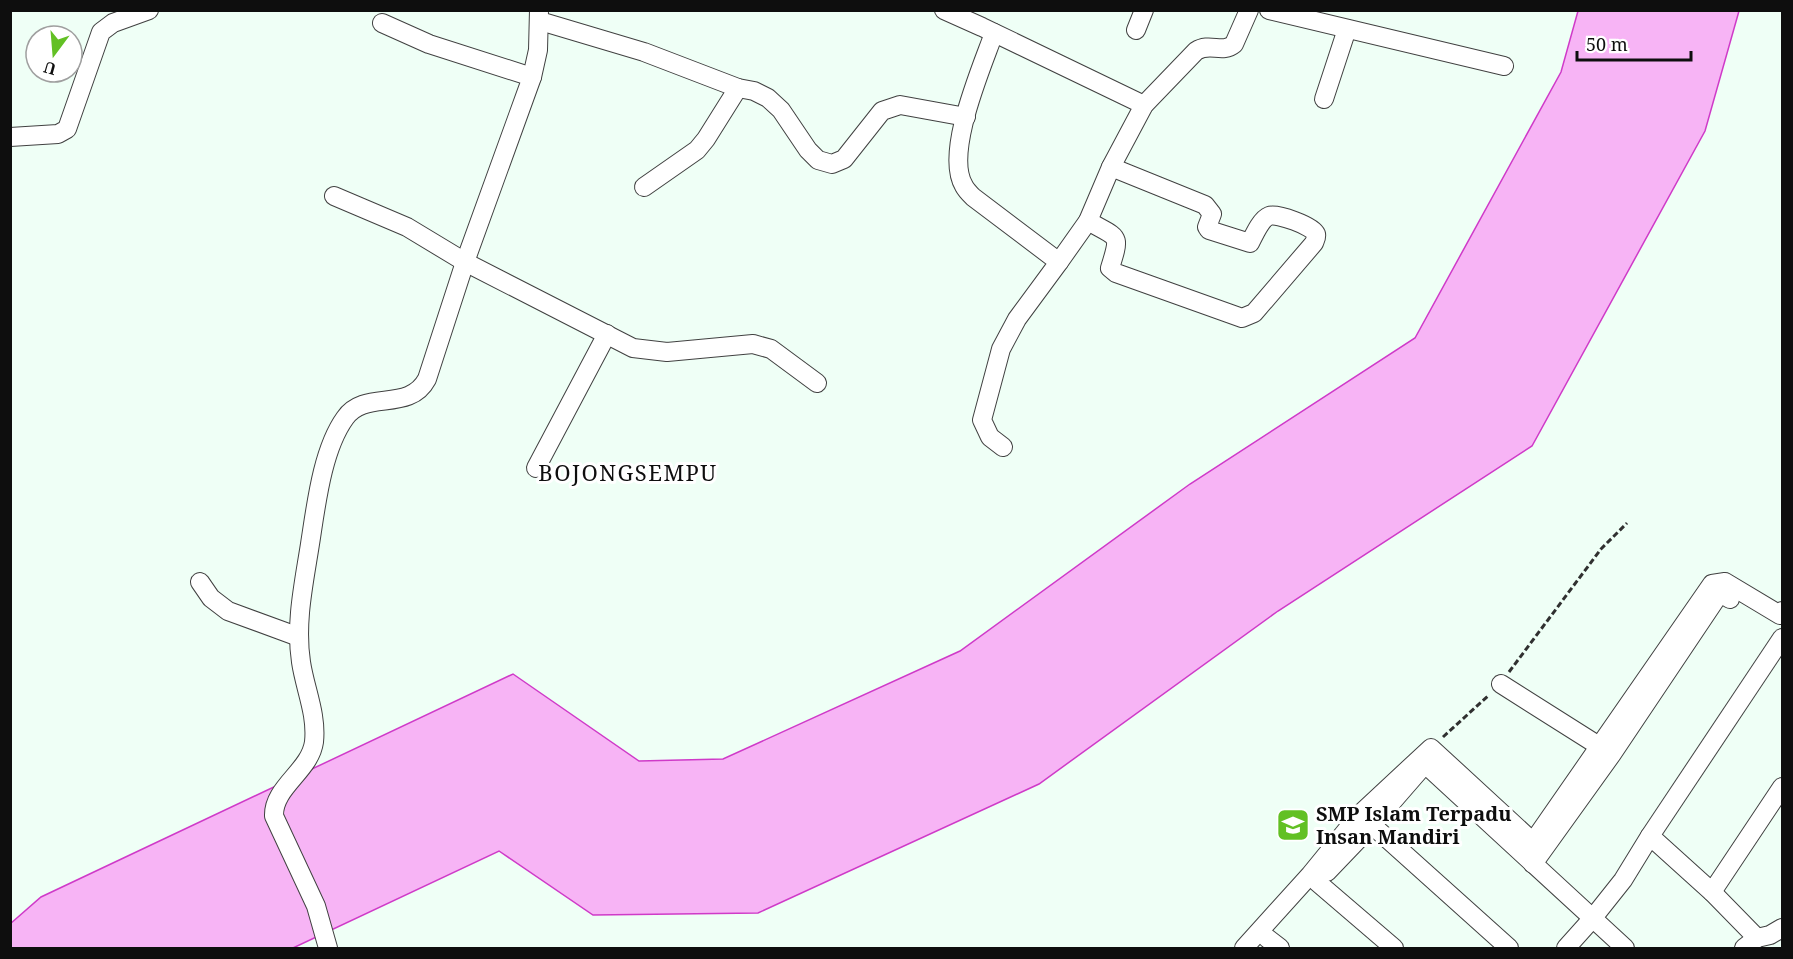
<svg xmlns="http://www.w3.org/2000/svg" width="1793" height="959" viewBox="0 0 1793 959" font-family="'Noto Serif',serif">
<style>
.water{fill:#f7b4f5;stroke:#cf3ac8;stroke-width:1.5}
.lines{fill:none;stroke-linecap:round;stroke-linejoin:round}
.minor-casing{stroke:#414141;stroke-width:20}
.path{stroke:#303030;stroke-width:3;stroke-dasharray:6 3;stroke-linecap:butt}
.minor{stroke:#fff;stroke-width:18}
.labels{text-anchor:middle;stroke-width:6;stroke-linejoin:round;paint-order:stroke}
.poi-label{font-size:20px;font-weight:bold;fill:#0e0e0e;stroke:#fff;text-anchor:start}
.quarter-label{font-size:22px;letter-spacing:1.5px;fill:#0e0e0e;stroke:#fff}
</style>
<rect width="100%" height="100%" fill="#effff6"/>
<polygon class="water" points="1578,11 1739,11 1705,131 1532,446 1278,611 1039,784 758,913 593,915 499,851 293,948 11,948 10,924 41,897 513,674 639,761 723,759 960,651 1190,484 1415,338 1561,72"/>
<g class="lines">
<g class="minor-casing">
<g id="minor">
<polyline points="944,10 982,27 1144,105"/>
<polyline points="1269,10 1504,66"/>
<polyline points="540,21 644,52 738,88 754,91 768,98 781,110 808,150 818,160 832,164 844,159 882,111 900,105 966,117"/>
<polyline points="382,23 429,44 532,77"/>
<polyline points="1136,30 1144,10"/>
<path d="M994,33C982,67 944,153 964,186C966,190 970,194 973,197L1059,262L1017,319L1001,349L982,420L990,437L1003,447"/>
<polyline points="1324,99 1347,29"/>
<polyline points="10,137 58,134 67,129 101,32 113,23 149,10"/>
<polyline points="644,187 697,150 706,139 738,88"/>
<polyline points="334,196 407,227 465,262 633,348 667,352 753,344 771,349 817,383"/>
<path d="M1088,221C1119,239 1121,233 1110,268L1116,273L1242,318L1254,313L1314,243C1315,240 1317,237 1316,234C1313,226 1277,213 1269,216C1261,219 1254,235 1250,243L1209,230L1207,227L1212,214L1205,205L1111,167"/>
<path d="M1059,262L1088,221L1111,167L1144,105L1196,51C1210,42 1222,54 1234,44L1249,10"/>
<polyline points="536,468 607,334"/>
<polyline points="200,582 211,598 228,611 299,637"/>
<polyline points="1501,684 1599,746"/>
<polyline points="1372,825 1509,948"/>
<polyline points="1650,836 1782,638"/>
<polyline points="1533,864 1612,754 1720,593 1730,599"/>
<polyline points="1327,872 1372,825 1425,764 1625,948"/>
<polyline points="1317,882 1394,948"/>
<polyline points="1712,892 1757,938"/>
<polyline points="1267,938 1280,948"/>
<path d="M328,948L316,906L274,816C273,787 310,771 314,742C317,714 305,689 301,662C295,622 304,583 310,544C316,506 322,450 345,418C365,389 409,413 427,379L465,262L532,77L538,50L539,10"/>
<polyline points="1244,948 1310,875 1359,815 1431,748 1533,842 1712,584 1725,582 1780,615 1782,611"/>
<polyline points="1566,948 1592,919 1623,880 1650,836 1712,892 1782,787"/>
<polyline points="1744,948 1757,938 1770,935 1782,928"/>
</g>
</g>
<g class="path">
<polyline points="1509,672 1601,549 1627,523"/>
<polyline points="1443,737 1489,695"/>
</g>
<use href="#minor" class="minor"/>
</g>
<defs>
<g id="school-square" transform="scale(1.725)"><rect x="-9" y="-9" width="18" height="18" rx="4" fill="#62c024" stroke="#fff"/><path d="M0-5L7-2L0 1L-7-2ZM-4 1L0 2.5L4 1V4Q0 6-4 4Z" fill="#fff"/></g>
</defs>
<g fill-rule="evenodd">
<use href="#school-square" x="1293" y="825"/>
</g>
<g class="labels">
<g class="poi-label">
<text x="1316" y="821">SMP Islam Terpadu<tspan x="1316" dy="23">Insan Mandiri</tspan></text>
</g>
<g class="quarter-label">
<text x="628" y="481">BOJONGSEMPU</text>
</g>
</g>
<rect width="1793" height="959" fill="none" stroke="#0e0e0e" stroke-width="24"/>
<g transform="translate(54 54) rotate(196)"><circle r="28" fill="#ffffff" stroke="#9f9f9f" stroke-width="1.5"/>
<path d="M0-4.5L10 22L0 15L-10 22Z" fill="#62c024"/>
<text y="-9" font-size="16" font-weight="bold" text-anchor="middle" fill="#0e0e0e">U</text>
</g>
<path d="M1577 51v9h114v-9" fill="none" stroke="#0e0e0e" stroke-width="3"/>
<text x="1586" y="51" font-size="18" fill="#0e0e0e" stroke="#ffffff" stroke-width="4.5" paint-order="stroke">50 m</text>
</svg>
